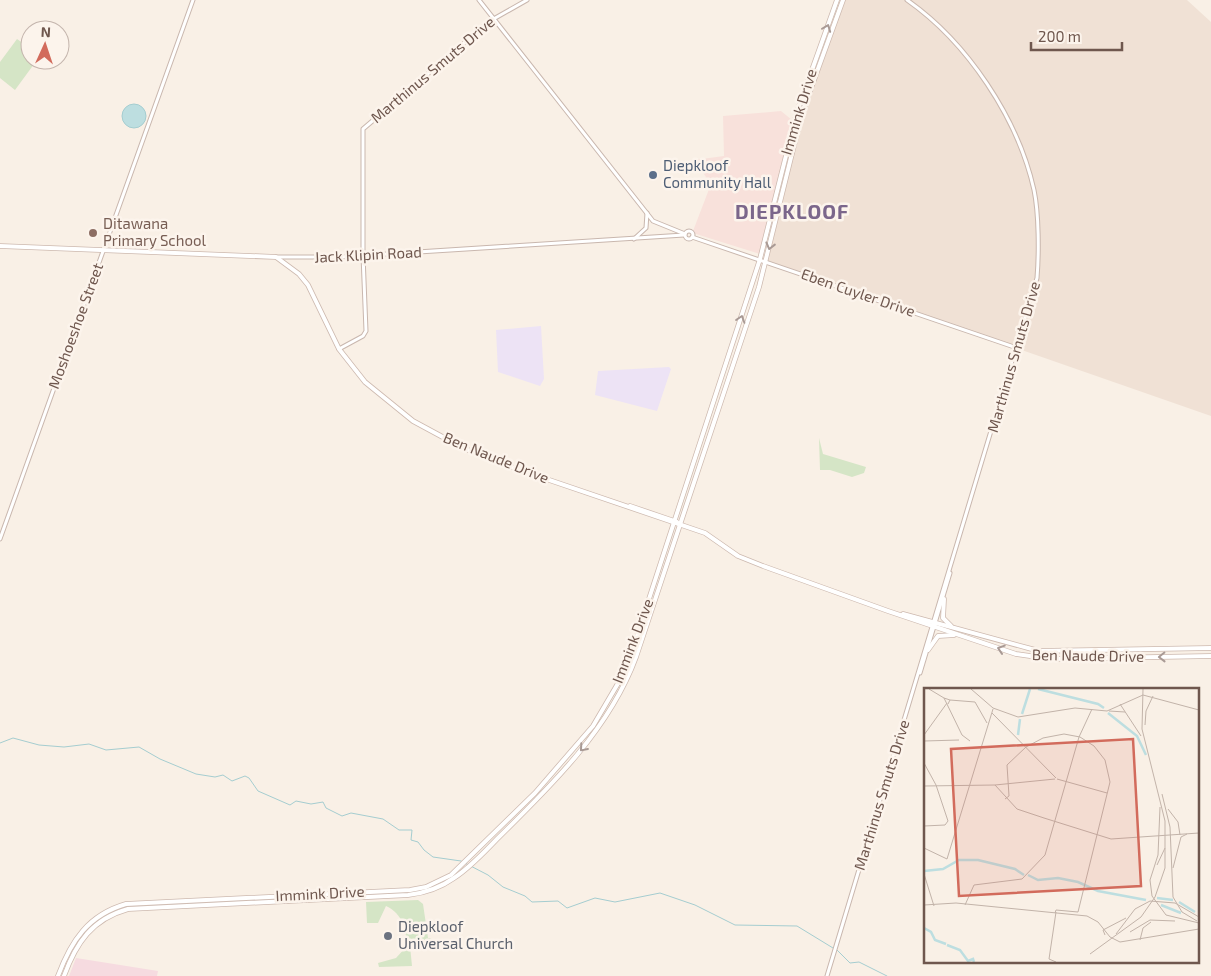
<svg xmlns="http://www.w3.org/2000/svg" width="1211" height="976" viewBox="0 0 1211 976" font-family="'Exo 2',sans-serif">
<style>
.residential{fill:#f0e1d5}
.commercial{fill:#f8e1db}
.education{fill:#ede3f5}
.medical{fill:#f6dbe0}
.green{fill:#d5e5c6}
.water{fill:#bddee0;stroke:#a5cdd0}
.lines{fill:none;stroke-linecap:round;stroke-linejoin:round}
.stream{stroke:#a5cdd0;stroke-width:1}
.tertiary-casing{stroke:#c9b7ae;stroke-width:5}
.secondary-casing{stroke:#cdb9af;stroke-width:5.5}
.tertiary{stroke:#fff;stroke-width:3}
.secondary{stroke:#fff;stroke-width:4}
.oneway{stroke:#a99a95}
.service-dot{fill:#5c6f8a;stroke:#fcf4ec;stroke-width:2}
.education-dot{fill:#8d6e63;stroke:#fcf4ec;stroke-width:2}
.worship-dot{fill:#6b7280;stroke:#fcf4ec;stroke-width:2}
.labels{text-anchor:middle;stroke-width:5;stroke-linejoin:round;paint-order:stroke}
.street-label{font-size:15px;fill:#6f574e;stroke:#fcf4ec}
.service-label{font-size:15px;fill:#4e5e75;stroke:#fcf4ec;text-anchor:start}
.education-label{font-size:15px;fill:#785e54;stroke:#fcf4ec;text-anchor:start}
.worship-label{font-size:15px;fill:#5b616d;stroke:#fcf4ec;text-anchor:start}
.district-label{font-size:20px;font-weight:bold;letter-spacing:1px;fill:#7b668b;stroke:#fcf4ec}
.inset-river{fill:none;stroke:#bddee0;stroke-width:2.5}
.inset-road{fill:none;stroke:#c2b3a9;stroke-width:1}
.view{fill:#d26b5c;fill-opacity:0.15;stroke:#d26b5c;stroke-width:2.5}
.inset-edge{fill:none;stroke:#6f574e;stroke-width:2.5}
</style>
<rect width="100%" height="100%" fill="#f9f0e6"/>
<polygon class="residential" points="843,0 1187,0 1211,22 1211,416 766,261 802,113"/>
<polygon class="commercial" points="781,111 792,120 760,254 696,234 693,231 711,184 694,160 724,156 723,116"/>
<g class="education">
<polygon points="541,326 544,379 540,386 498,372 496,330"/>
<polygon points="669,367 671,369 657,411 595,395 598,371"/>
</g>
<polygon class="medical" points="76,958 158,971 157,976 69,976"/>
<g class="green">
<polygon points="17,39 30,48 30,60 37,60 15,90 0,78 0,62"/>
<polygon points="819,438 823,454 866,467 864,473 852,477 830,470 820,470"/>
<path d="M418,900L423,904L428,938L432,939L433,945L410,946L412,966L379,967L378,963L396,958L407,946C406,929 403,914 386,906L378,923H367L366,902Z"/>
</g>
<circle class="water" cx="134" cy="116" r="12"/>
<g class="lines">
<g class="stream">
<polyline points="0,743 13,738 39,745 64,747 89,744 106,750 139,747 160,759 196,774 215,777 223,775 232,781 245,776 249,778 258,791 290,805 296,801 311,804 323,802 326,808 342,816 351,813 383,819 399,830 412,830 411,840 418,842 424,850 433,857 461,861 488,875 503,887 525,896 532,902 558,901 567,908 595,898 615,902 660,893 695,905 735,925 797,926 833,948"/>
<polyline points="837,950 850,963 859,962 887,976"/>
</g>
<g class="tertiary-casing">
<g id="tertiary">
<polyline points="479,0 653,221 685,234"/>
<circle cx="689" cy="235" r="4"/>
<polyline points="692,237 1017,348"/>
<polyline points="634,239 646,228 647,213"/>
<polyline points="276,257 340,257 684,235"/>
<polyline points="339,349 363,336 366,331 363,255 363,129 490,21 527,0"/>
<polyline points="0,539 193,0"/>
<polyline points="920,673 950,573"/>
<path d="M827,976L1037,278C1039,254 1039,214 1034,190C1018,118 967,42 907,0"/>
</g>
</g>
<g class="secondary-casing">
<g id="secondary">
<polyline points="0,246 276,257 299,274 308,285 339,349 365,382 413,421 463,448 517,469 705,533 738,556 763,566 888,611 1016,654 1051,659 1211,656"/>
<polyline points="630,506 677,522"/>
<polyline points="944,599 943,618 951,626"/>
<polyline points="903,614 1039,651 1211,648"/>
<polyline points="928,650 938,636 954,635"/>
<path d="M58,976C71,941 88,915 126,904L410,890L426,887L451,875L535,793L593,726L623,675L631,654L760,259L797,112L837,0"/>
<path d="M64,976C76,943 92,919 128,909L408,895C425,893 440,888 454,878C471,867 485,851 499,837C552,785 610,728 636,657L759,287L802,113L843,0"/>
</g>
</g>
<use href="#tertiary" class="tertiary"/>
<use href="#secondary" class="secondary"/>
</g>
<defs><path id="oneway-chevron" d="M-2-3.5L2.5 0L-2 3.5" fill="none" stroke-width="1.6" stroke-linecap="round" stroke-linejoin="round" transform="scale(1.25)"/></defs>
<g class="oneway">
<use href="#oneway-chevron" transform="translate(827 28) rotate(-69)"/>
<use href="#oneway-chevron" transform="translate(770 246) rotate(104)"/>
<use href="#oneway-chevron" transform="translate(741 319) rotate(-72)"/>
<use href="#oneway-chevron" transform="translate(1001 649) rotate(-162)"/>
<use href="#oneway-chevron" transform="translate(1162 657) rotate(179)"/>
<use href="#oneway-chevron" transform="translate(583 748) rotate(131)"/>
</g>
<circle class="service-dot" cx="653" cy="175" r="5"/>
<circle class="education-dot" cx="93" cy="233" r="5"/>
<circle class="worship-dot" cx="388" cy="936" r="5"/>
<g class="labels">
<g class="street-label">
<text transform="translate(433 70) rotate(-40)" y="5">Marthinus Smuts Drive</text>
<text transform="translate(799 112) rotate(-73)" y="5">Immink Drive</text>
<text transform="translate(368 255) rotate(-3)" y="5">Jack Klipin Road</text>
<text transform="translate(858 293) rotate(19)" y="5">Eben Cuyler Drive</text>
<text transform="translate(76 326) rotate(-70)" y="5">Moshoeshoe Street</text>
<text transform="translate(1014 357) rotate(-74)" y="5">Marthinus Smuts Drive</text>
<text transform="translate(496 458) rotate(22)" y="5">Ben Naude Drive</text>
<text transform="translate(633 641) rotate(-69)" y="5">Immink Drive</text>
<text transform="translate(1088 656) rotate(1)" y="5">Ben Naude Drive</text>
<text transform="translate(882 795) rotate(-73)" y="5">Marthinus Smuts Drive</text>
<text transform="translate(320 894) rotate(-3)" y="5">Immink Drive</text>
</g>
<g class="service-label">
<text x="663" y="171">Diepkloof<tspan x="663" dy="17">Community Hall</tspan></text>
</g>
<g class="education-label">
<text x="103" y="229">Ditawana<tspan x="103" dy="17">Primary School</tspan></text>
</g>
<g class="worship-label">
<text x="398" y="932">Diepkloof<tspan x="398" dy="17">Universal Church</tspan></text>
</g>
<g class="district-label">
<text x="792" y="219">DIEPKLOOF</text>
</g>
</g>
<g transform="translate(924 688)">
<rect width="275" height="275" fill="#f9f0e6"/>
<path class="inset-river" d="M114,1L174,16L180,20M184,25L213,48L222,67M98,26L106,1M94,47L96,31M0,183L19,181L35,172H54L91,181L100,187M104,187L114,192L134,190L154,194L174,203L222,212M233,210L249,212M255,214L271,224M237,217L257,225M0,240L7,244L11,252L22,256M23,257L36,262L44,273L49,271L50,274"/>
<path class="inset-road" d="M5,1L20,10M47,1L69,20L94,29L151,20L183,23L219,7L275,22M26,12L51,14L63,35M24,16L26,12L20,10L38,47L46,53M196,16L217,48M185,23L201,24M68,25L132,90M221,37L222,23L229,8M0,47L23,15M0,53L35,52M0,75L12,97L24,133L21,137L0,138M133,91L183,105M71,97L131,91M0,98L71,97L93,121L120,130M238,106L246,139L249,209L258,224L273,233M81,111L85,108L83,77L102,59L119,50L140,46L156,49L170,58L181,72L186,94L154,224L132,222L131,225M236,119L234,167L226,192L228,208L242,227L275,235M244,121L254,134L256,147M120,130L187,151L275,145M0,160L23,171L69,21M233,177L241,160M249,180L257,149L263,146M0,186L10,218M0,217L32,215L163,228L174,234L186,249L196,254L275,241M41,217L50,197L98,191L121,167L155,49L168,21M206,244L226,232L251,233M192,246L211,221L226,213L251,215L275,229M181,247L179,242L202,230M216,252L219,240L227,234M166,266L217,229L231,209L241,180V133L218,41L219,1M132,274L125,271L132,224"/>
<path class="view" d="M209,51L217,198L35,208L27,61Z"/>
<rect width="275" height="275" class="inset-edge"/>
</g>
<g transform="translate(45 45) rotate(3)"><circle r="24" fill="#fcf4ec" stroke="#c4b5ad"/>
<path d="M0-4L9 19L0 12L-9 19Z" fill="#d26b5c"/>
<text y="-8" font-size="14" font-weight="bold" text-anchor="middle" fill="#6f574e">N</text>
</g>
<path d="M1031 42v8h91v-8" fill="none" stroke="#6f574e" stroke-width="2.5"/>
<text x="1038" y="42" font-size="15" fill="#6f574e" stroke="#fcf4ec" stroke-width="4" paint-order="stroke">200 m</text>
</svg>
